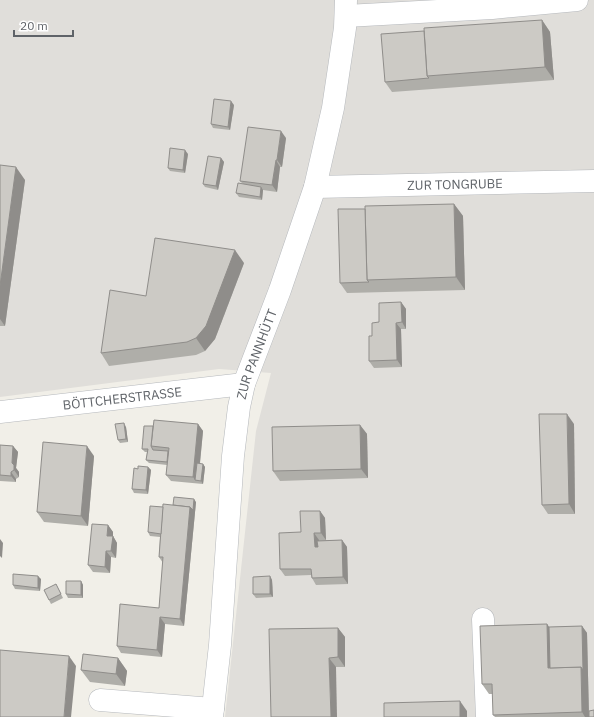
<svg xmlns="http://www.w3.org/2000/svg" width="594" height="717" viewBox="0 0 594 717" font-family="'IBM Plex Sans',sans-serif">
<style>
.industrial{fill:#e0deda}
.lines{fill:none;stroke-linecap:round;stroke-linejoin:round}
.minor-casing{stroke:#b5b8bc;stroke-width:23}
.minor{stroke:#fff;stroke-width:22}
.wall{fill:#afaea9}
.shaded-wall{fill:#8f8d8a}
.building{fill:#cccac5;stroke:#8f8d8a}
.labels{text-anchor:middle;stroke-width:4;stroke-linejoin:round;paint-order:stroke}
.street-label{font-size:13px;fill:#5f6368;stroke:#fff}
</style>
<rect width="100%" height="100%" fill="#f1efe8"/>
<polygon class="industrial" points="0,0 594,0 594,717 225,717 256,431 271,373 219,369 0,397"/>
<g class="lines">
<g class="minor-casing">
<g id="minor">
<polyline points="346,16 492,8 577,0"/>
<path id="s1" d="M315,187L594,181"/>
<path id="s2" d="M0,412L244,384"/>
<polyline points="483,619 487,717"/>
<polyline points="100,700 213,709"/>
<path id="s3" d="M212,717L220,645L233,456L239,407L244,384L280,290L315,187L333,108L345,28L346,0"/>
</g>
</g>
<use href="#minor" class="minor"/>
</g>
<g class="wall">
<polygon points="542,20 550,32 554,80 392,92 385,82"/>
<polygon points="234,105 230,130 213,128 211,124"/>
<polygon points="286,138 282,167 280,167 277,192 263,190 262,200 239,197 236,193 243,184 240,181"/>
<polygon points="188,154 185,173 170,171 168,168"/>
<polygon points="221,158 224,162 218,190 205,187 203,184"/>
<polygon points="0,165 25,180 5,326 0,326"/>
<polygon points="454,204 463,216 465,290 347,293 340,283"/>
<polygon points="244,263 215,339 205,351 196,355 109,366 101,353 146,296"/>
<polygon points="401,302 406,309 406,329 401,329 402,367 374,368 369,361 372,336 379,322"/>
<polygon points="198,424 203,431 200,464 203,464 205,467 203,484 171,481 166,475 167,465 149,463 146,460 147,452 145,452 142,449 153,426"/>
<polygon points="574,424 575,514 548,514 542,505"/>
<polygon points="360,425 367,434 368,478 280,481 273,471"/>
<polygon points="126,427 128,442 120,443 118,440"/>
<polygon points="0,445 13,446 18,452 16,468 19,472 19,477 16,479 16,482 0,481"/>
<polygon points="94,456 88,526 44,522 37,512"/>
<polygon points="148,467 151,470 148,494 134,493 132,489 138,469"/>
<polygon points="196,502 184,626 165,624 162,657 121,653 117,646 159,608 163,563 159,557 160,537 150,536 148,532 163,507 173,505"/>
<polygon points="320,511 325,518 326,540 319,540 342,540 347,547 348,584 316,585 312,578 311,575 285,576 280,569 301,532"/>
<polygon points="108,525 113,532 113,536 117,543 116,558 111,557 110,573 93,572 88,565"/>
<polygon points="270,576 272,580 273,597 256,598 253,594"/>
<polygon points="41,579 40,591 15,589 13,585"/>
<polygon points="81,581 83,585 83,598 68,598 66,594"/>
<polygon points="56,584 63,598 51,604 49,600"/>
<polygon points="547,624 549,627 582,626 587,633 589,717 495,717 493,715 493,694 489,694 482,684"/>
<polygon points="338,628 345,637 345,667 336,667 271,717"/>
<polygon points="118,658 127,671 125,686 90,682 81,670"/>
</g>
<g class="shaded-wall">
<polygon points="542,20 550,32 554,80 545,67"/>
<polygon points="231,101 234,105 230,130 228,127"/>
<polygon points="281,131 286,138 282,167 277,160"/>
<polygon points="185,150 188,154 185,173 183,170"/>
<polygon points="221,158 224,162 218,190 216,186"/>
<polygon points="276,160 280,167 277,192 272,185"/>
<polygon points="16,167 25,180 5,326 0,319 0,286"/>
<polygon points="261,187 263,190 262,200 260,197"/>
<polygon points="454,204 463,216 465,290 456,277"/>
<polygon points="235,250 244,263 215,339 205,351 196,338"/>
<polygon points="401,302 406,309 406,329 402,322"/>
<polygon points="396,323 401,329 402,367 397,360"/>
<polygon points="567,414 574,424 575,514 569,504"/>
<polygon points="124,423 126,427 128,442 126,439"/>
<polygon points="198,424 203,431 198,481 195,480 193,477"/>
<polygon points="360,425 367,434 368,478 361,469"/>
<polygon points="13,446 18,452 16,468 19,472 19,477 14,470 12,463"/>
<polygon points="87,446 94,456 88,526 81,516"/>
<polygon points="203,464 205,467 203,484 201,481"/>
<polygon points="148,467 151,470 148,494 146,490"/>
<polygon points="11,472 16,479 16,482 11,476"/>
<polygon points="194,499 196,502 184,626 180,619 190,507"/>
<polygon points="320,511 325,518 326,540 321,533"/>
<polygon points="108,525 113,532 113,536 117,543 116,558 111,551 107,536"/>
<polygon points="314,533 319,540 319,554 315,547"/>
<polygon points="0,539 3,543 2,558 0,556"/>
<polygon points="342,540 347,547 348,584 343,577"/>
<polygon points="106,551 111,557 110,573 105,567"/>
<polygon points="38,576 41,579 40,591 38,588"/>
<polygon points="270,576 272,580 273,597 270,594"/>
<polygon points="81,581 83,585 83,598 81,595"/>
<polygon points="160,617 165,624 162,657 157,650"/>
<polygon points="547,624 554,634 555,671 548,668"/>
<polygon points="582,626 587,633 589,717 585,717 582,712 581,667"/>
<polygon points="338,628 345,637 345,667 338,657"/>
<polygon points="69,656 76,666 71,717 64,717"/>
<polygon points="118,658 127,671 125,686 116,674"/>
<polygon points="329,658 336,667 337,717 331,717"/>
<polygon points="460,701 467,711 467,717 460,717"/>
</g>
<g class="building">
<polygon points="542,20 545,67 427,76 424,28"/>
<polygon points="424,31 427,76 429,78 385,82 381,34"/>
<polygon points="214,99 231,101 228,127 211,124"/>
<polygon points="248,127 281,131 277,160 276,160 272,185 240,181"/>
<polygon points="170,148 185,150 183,170 168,168"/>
<polygon points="208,156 221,158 216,186 203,184"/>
<polygon points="0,165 16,167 0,286"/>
<polygon points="238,183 261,187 260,197 236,193"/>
<polygon points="454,204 456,277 367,280 365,206"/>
<polygon points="338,209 365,209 367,280 369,282 340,283"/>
<polygon points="155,238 235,250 206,326 196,338 187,342 101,353 110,290 146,296"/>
<polygon points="401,302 402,322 396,323 397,360 369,361 369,336 372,336 372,323 379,322 379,303"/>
<polygon points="539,414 567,414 569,504 542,505"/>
<polygon points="154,420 198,424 193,477 166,475 169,448 151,446"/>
<polygon points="124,423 126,439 118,440 115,424"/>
<polygon points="360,425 361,469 273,471 272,427"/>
<polygon points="144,426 153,426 151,446 153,450 168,451 167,462 146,460 148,449 142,449"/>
<polygon points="43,442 87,446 81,516 37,512"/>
<polygon points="0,445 13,446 12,463 14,465 14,470 11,472 11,476 0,475"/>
<polygon points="197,463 203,464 201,481 195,480"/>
<polygon points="138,466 148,467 146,490 132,489 134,468 138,469"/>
<polygon points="174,497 194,499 193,510 190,507 173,505"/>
<polygon points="163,504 190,507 180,619 160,617 157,650 117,646 120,604 159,608 163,557 159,557"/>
<polygon points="150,506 163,507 161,534 148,532"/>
<polygon points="300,511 320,511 321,533 314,533 315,547 318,547 317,541 342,540 343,577 312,578 311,569 280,569 279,533 301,532"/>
<polygon points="92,524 108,525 107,536 113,536 111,551 106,551 105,567 88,565"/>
<polygon points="13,574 38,576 38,588 13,585"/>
<polygon points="270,576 270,594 253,594 253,577"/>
<polygon points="66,581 81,581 81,595 66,594"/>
<polygon points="56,584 61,594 49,600 44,590"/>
<polygon points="547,624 548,668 581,667 582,712 493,715 492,684 482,684 480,626"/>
<polygon points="582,626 583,670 581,667 550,668 549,627"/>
<polygon points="338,628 338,657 329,658 331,717 271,717 269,629"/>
<polygon points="0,650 69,656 64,717 0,717"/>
<polygon points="83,654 118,658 116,674 81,670"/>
<polygon points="460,701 460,717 384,717 384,703"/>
<polygon points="594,710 594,717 589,717 589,711"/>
</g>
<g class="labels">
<g class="street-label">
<text dy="5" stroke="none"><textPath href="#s1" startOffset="140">ZUR TONGRUBE</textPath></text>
<text dy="5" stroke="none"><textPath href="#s3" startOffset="367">ZUR PANNHÜTT</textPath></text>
<text dy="5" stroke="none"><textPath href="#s2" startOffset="123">BÖTTCHERSTRASSE</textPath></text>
</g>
</g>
<path d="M14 30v6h59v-6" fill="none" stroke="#5f6368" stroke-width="2"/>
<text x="20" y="30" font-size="12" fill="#5f6368" stroke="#ffffff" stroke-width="3" paint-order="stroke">20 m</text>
</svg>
